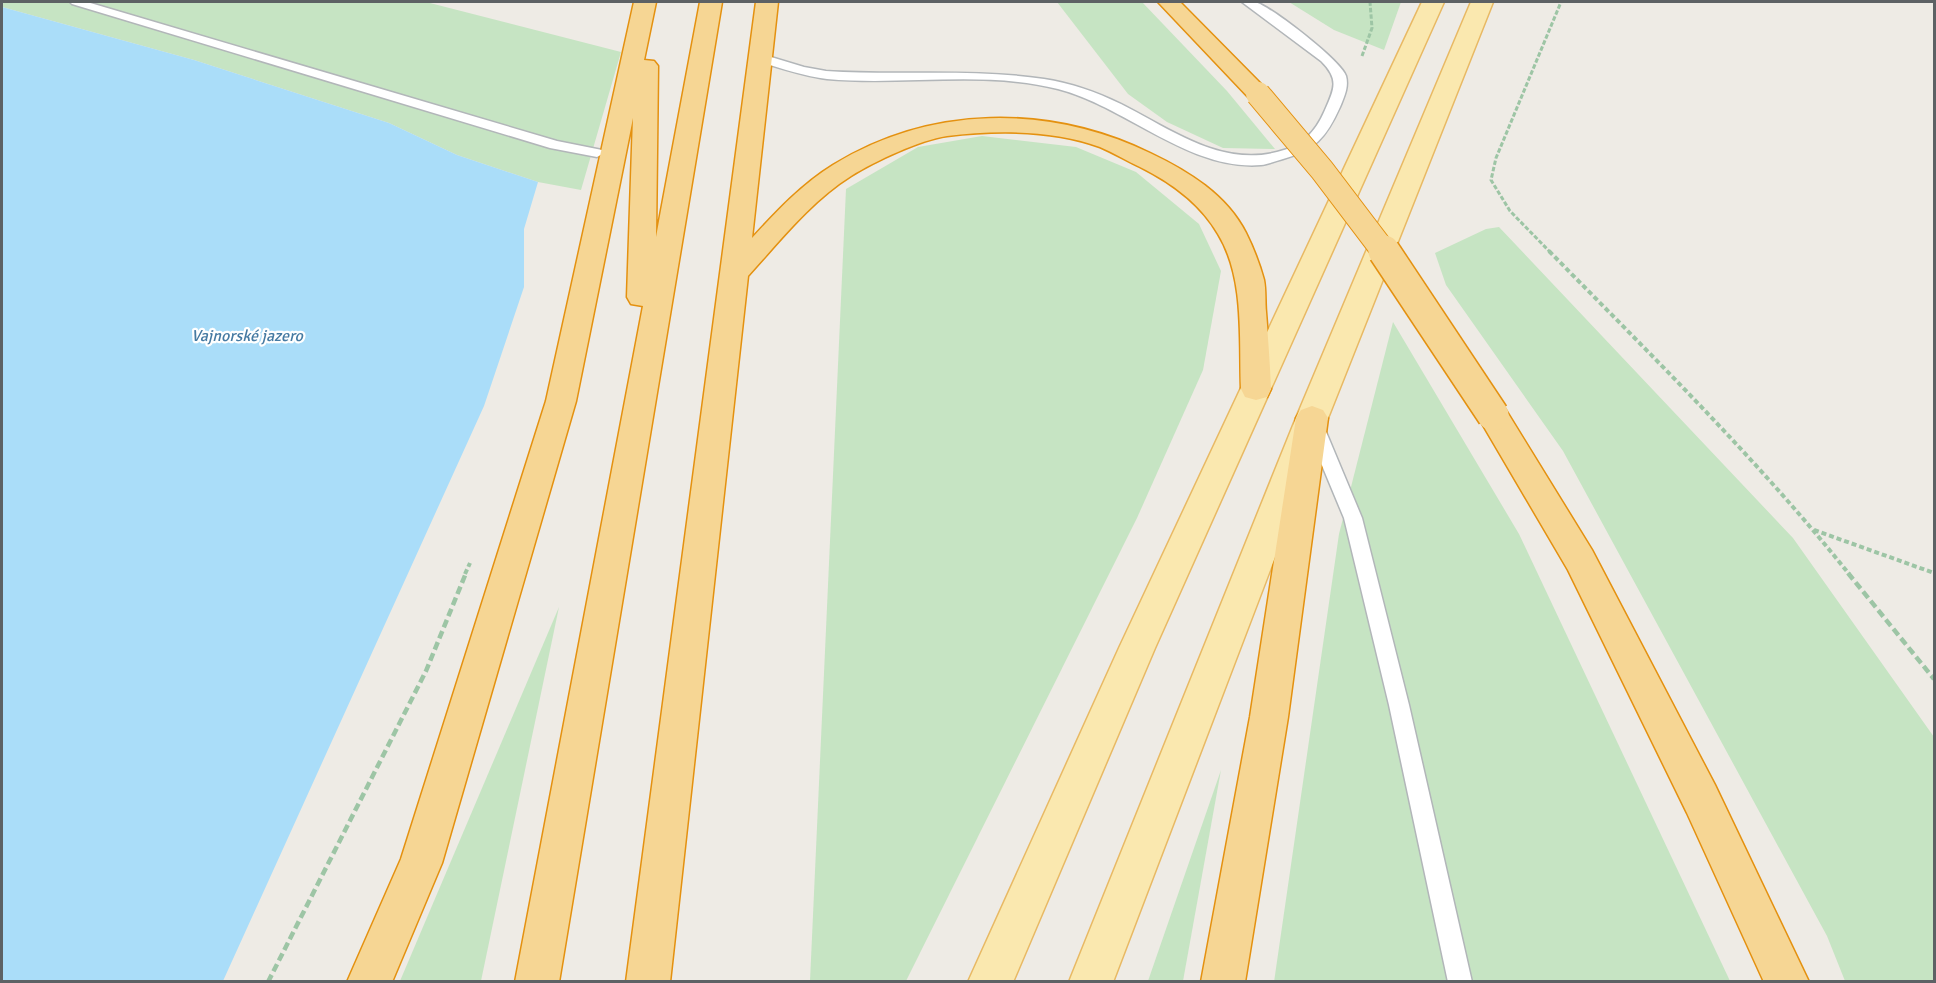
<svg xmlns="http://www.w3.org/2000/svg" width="1936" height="983" viewBox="0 0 1936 983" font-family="Signika,sans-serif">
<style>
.green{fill:#c6e4c3}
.water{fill:#aaddf9}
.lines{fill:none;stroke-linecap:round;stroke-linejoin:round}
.lane-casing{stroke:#b2b6b9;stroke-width:3}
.primary-casing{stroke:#e8b964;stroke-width:3}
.highway-casing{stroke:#e49110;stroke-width:3}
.path-far2{stroke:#9dc5a5;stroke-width:3;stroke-dasharray:4.5 2;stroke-linecap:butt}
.path-far1{stroke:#9dc5a5;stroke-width:4;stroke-dasharray:5 3;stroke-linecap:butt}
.path{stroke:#9dc5a5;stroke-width:4.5;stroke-dasharray:8 4;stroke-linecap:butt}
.lane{fill:#fff;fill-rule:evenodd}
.primary{fill:#fae8af;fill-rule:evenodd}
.highway{fill:#f6d694;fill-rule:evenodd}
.highway-bridge-far1-casing{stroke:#e49110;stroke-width:26;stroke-linecap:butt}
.highway-bridge-casing{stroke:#e49110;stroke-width:34;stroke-linecap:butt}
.highway-bridge-far1{stroke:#f6d694;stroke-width:24}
.highway-bridge{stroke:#f6d694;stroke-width:31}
.labels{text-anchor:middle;stroke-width:4.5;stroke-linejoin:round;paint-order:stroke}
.water-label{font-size:16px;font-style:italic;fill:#457aa2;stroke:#fff}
</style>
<rect width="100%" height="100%" fill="#eeebe5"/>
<g class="green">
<polygon points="2,2 426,2 621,52 581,190 538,182 457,155 389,123 194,60 2,7"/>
<polygon points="1057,2 1142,2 1227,91 1275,149 1223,148 1167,122 1128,94"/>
<polygon points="1289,2 1401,2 1384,50 1334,30"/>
<polygon points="982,136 1076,147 1136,172 1199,224 1221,271 1203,370 1137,518 906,981 810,981 846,189 918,147"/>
<polygon points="1499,227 1793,538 1934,737 1934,981 1845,981 1827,936 1563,451 1446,285 1435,253 1486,229"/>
<polygon points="1393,322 1519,534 1730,981 1274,982 1339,534"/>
<polygon points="559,607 481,981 400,981"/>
<polygon points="1221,770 1183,981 1148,981"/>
</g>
<polygon class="water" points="2,7 194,60 389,123 457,155 538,182 524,229 524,287 484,406 223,981 2,981"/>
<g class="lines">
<g class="lane-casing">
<g id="lane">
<polygon points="70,2 87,2 557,141 602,150 604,153 597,157 550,148 72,4"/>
<path d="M1242,2C1246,2 1252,1 1255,2C1272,7 1341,61 1346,76C1349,87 1344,97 1340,107C1326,138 1315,150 1283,159C1276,161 1268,164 1261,165C1189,171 1125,106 1058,89C983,70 903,86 827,79C803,76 780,68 757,61L755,58L761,54L804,67L826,71C899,76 971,68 1044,79C1071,83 1096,92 1121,104C1169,128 1220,167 1277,152C1302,146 1315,133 1325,110C1335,88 1339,79 1321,61Z"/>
<polygon points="1315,420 1321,422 1324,427 1362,518 1409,705 1472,982 1448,982 1389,705 1344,518 1306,427 1309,422"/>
</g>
</g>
<g class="primary-casing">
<g id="primary">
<polygon points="1422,2 1444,2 1155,648 1013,982 968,982 1119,648"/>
<polygon points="1471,2 1493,2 1328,418 1113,982 1069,982 1296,418"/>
</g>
</g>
<g class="highway-casing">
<g id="highway">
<polygon points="634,2 656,2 644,60 654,61 658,66 656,237 700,2 722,2 559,982 515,982 643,306 631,304 627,297 633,118 576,401 442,863 392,982 347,982 401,859 546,401"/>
<path d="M756,2H778L752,238C776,212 802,184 833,165C930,105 1049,104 1150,153C1188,171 1227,195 1246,233C1253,247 1260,265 1264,280C1266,290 1265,302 1266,312C1268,338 1270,363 1271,389L1267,397L1256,400L1245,397L1241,389C1239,339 1245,278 1218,234C1200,203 1172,183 1140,167C1127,161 1114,153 1100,147C1053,130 996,130 947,136C920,140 875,161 851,176C811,201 779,242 748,276L670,982H626Z"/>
<polygon points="1158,2 1180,2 1266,89 1270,94 1266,99 1258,101 1250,99"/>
<polygon points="1493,403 1504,407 1592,550 1715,785 1809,982 1764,982 1687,813 1568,570 1477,415 1482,407"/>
<polygon points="1312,406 1323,410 1328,418 1288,717 1245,982 1201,982 1250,717 1296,418 1301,410"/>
</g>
</g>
<g class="path-far2">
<polyline points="1362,56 1372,28 1370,2"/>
<polyline points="1551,253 1510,211 1491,180 1496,158 1561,2"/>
</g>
<g class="path-far1">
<path d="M1549,251C1652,356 1758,460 1849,574"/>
<polyline points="1814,530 1934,573"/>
<polyline points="465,574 470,563"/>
</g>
<g class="path">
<polyline points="1848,573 1934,679"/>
<polyline points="268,982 426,671 466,573"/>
</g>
<use href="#lane" class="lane"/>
<use href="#primary" class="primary"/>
<use href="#highway" class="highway"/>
<g class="highway-bridge-far1-casing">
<polyline id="highway-bridge-far1" points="1258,94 1322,170 1385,253"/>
</g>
<g class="highway-bridge-casing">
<polyline id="highway-bridge" points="1384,251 1493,415"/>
</g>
<use href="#highway-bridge-far1" class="highway-bridge-far1"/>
<use href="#highway-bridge" class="highway-bridge"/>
</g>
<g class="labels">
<g class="water-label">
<text x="247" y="341">Vajnorské jazero</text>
</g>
</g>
<rect width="1936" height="983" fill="none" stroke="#5d6164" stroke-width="6"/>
</svg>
